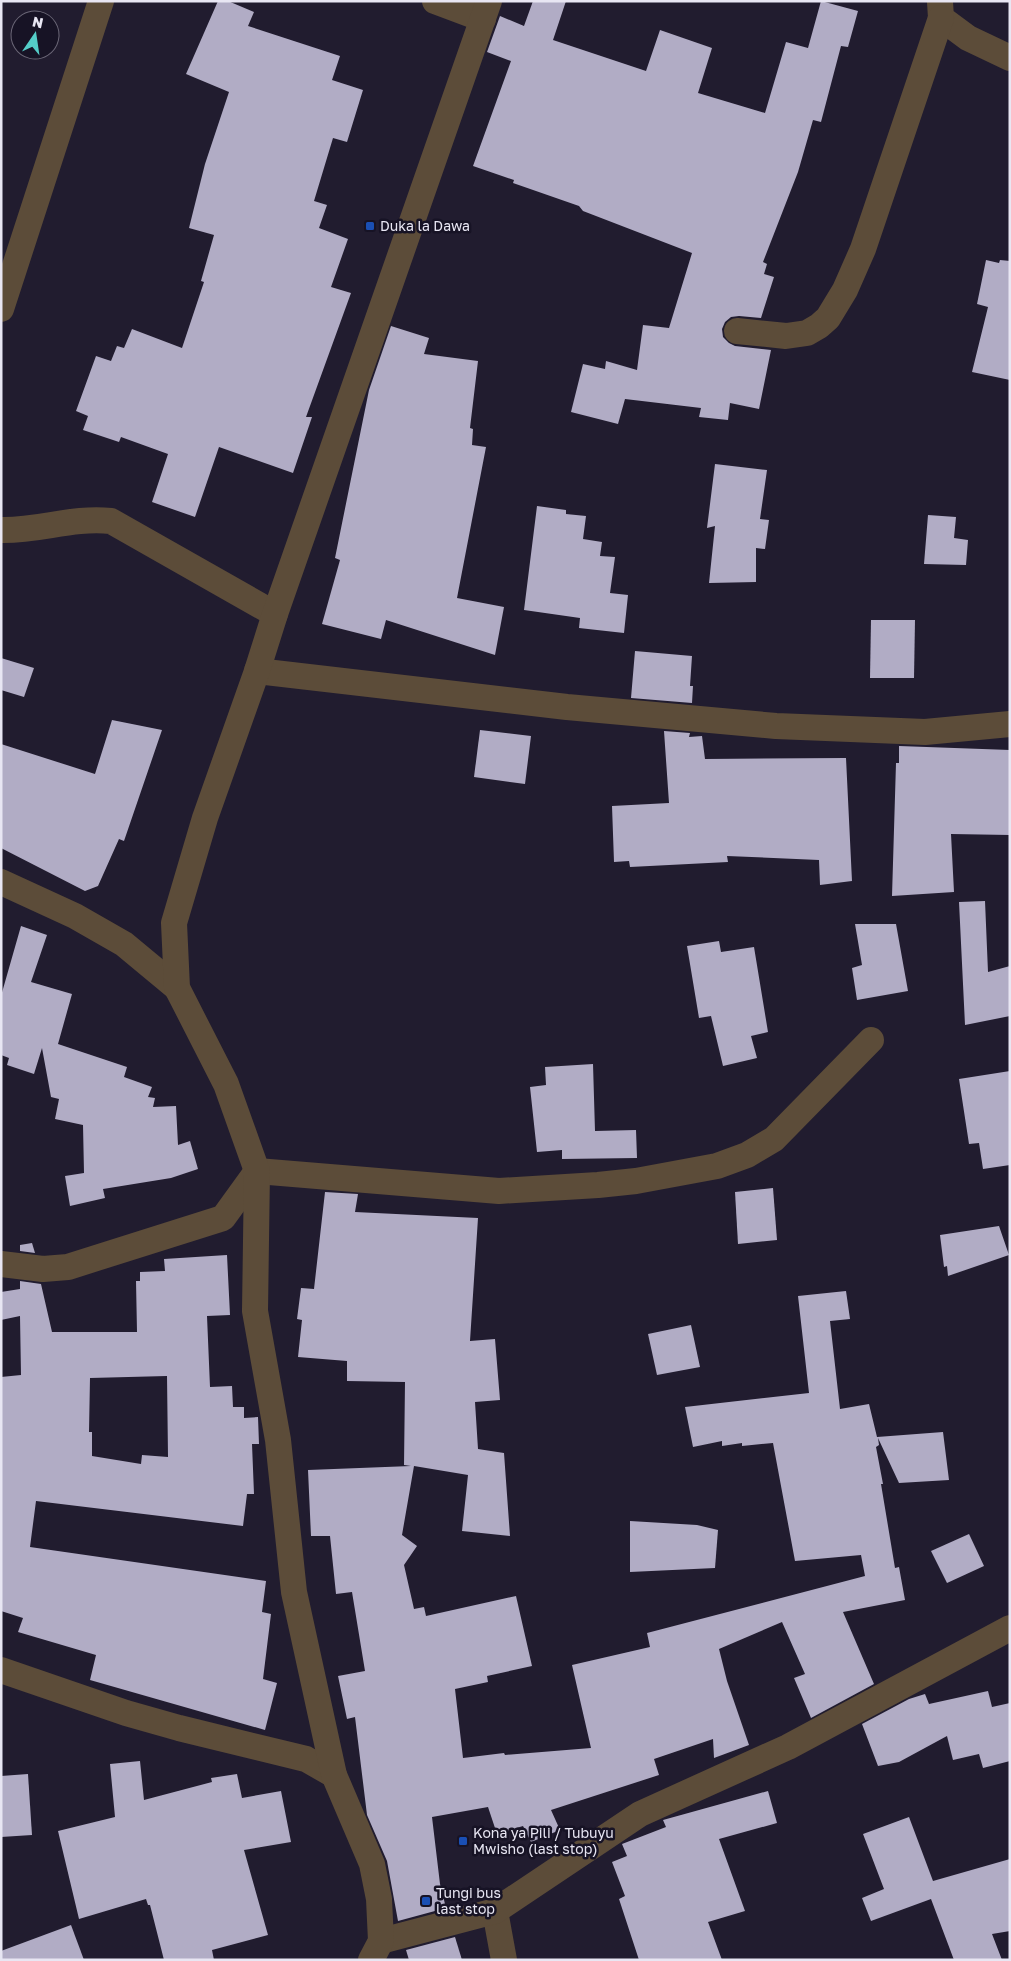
<svg xmlns="http://www.w3.org/2000/svg" width="1011" height="1961" viewBox="0 0 1011 1961" font-family="'Golos Text',sans-serif">
<style>
.building{fill:#b1acc5;fill-rule:evenodd}
.lines{fill:none;stroke-linecap:round;stroke-linejoin:round}
.street{stroke:#5c4c39;stroke-width:26}
.transit-dot{fill:#1a4fb4;stroke:#171325;stroke-width:2}
.labels{text-anchor:middle;stroke-width:5;stroke-linejoin:round;paint-order:stroke}
.poi-label{font-size:14px;fill:#e8e6f3;stroke:#171325;text-anchor:start}
</style>
<rect width="100%" height="100%" fill="#211c2f"/>
<g class="building">
<polygon points="218,1 228,1 254,12 248,26 340,56 332,80 363,90 347,142 333,138 314,201 327,205 319,228 348,239 331,287 351,293 306,417 312,417 293,473 219,447 195,517 152,502 168,454 121,437 119,442 83,430 88,416 76,411 96,356 111,361 117,346 124,348 132,329 182,348 204,282 201,281 214,235 189,228 205,164 229,92 186,74"/>
<polygon points="533,1 566,1 553,40 646,71 660,30 712,48 698,93 765,113 786,42 808,48 821,1 858,11 848,47 841,46 821,122 813,120 798,172 763,262 767,264 764,274 774,277 761,318 739,316 731,317 725,322 722,329 723,337 729,343 735,346 771,350 759,409 730,403 728,420 699,417 701,408 625,399 618,424 571,412 583,364 605,369 606,361 637,370 643,325 669,328 692,253 583,211 579,206 513,183 514,180 473,166 511,61 487,52 500,16 524,26"/>
<polygon points="986,260 999,263 1000,260 1010,261 1010,380 972,372 988,307 977,304"/>
<polygon points="391,326 429,338 424,354 478,361 470,428 473,429 472,445 486,447 457,598 504,607 495,655 386,620 381,639 322,624 340,560 335,558 369,390"/>
<polygon points="715,464 767,470 760,519 769,520 765,549 756,548 756,582 709,583 715,526 707,528"/>
<polygon points="537,506 566,510 566,514 586,516 583,539 602,542 600,556 615,557 610,593 628,595 624,633 579,628 580,618 524,610"/>
<polygon points="928,515 956,517 954,538 968,540 966,565 924,564"/>
<polygon points="871,620 915,620 914,678 870,678"/>
<polygon points="635,651 692,656 690,686 693,686 692,703 631,698"/>
<polygon points="1,658 34,668 24,697 1,690"/>
<polygon points="112,720 162,730 124,841 119,839 98,886 85,891 1,848 1,744 95,774"/>
<polygon points="480,730 531,736 525,784 474,777"/>
<polygon points="664,731 690,733 689,737 702,736 705,759 846,758 852,881 820,885 819,860 727,856 728,862 630,867 629,861 614,862 612,806 669,803"/>
<polygon points="899,746 1010,750 1010,835 951,834 954,892 892,896 896,763 899,763"/>
<polygon points="985,901 988,972 1010,966 1010,1016 965,1025 959,902"/>
<polygon points="855,924 896,924 908,991 857,1000 852,968 862,965"/>
<polygon points="21,926 47,935 31,982 72,994 58,1044 127,1067 124,1077 152,1087 148,1097 155,1098 153,1107 176,1106 178,1145 190,1141 198,1169 171,1178 103,1189 105,1198 70,1206 65,1176 84,1173 83,1125 55,1119 59,1099 51,1097 42,1048 34,1074 7,1065 9,1058 1,1055 1,996"/>
<polygon points="719,941 721,952 754,947 768,1032 751,1036 757,1058 723,1066 711,1016 699,1018 687,946"/>
<polygon points="593,1064 595,1131 636,1130 637,1158 562,1159 562,1150 537,1152 530,1087 546,1085 545,1067"/>
<polygon points="1010,1071 1010,1165 983,1169 979,1143 969,1144 959,1079"/>
<polygon points="773,1188 777,1240 738,1244 735,1192"/>
<polygon points="325,1192 358,1194 355,1212 478,1218 470,1341 495,1339 500,1400 475,1402 478,1449 504,1453 510,1536 462,1531 468,1475 414,1466 402,1535 417,1546 404,1565 414,1609 424,1607 426,1616 516,1596 532,1666 487,1676 488,1682 455,1689 463,1758 504,1753 505,1755 591,1748 572,1665 650,1647 647,1633 865,1576 861,1555 795,1561 773,1443 742,1446 742,1443 722,1446 722,1441 693,1447 685,1407 809,1393 798,1296 846,1291 850,1319 830,1321 840,1409 869,1404 877,1437 943,1432 949,1480 899,1483 878,1438 879,1445 876,1447 883,1484 881,1484 895,1568 899,1567 905,1600 843,1612 874,1684 811,1718 794,1678 805,1674 782,1622 719,1649 727,1681 749,1745 714,1758 713,1739 654,1759 659,1775 551,1810 560,1830 531,1842 523,1826 497,1834 488,1807 432,1817 440,1884 446,1908 398,1921 387,1861 367,1815 355,1717 347,1719 338,1676 365,1671 352,1592 336,1594 330,1536 311,1536 308,1470 411,1466 404,1465 405,1382 347,1381 347,1361 298,1357 302,1320 297,1319 301,1288 314,1289"/>
<polygon points="999,1226 1009,1255 948,1276 947,1266 944,1267 940,1235"/>
<polygon points="32,1243 35,1253 20,1251 20,1245"/>
<path d="M227,1255L230,1315L207,1316L210,1387L232,1386L233,1407H244V1418L258,1417L259,1444H252L254,1494H247L243,1526L36,1501L30,1547L266,1581L262,1612L271,1614L263,1679L277,1683L265,1730L90,1680L96,1655L18,1632L23,1618L1,1611V1377L21,1375L20,1316L1,1320V1292L20,1289V1281L41,1284L52,1332H137L136,1281H140V1272L165,1271L164,1259ZM167,1376L168,1457L142,1455L141,1464L92,1456V1432H89L90,1378Z"/>
<polygon points="691,1325 700,1367 657,1375 648,1334"/>
<polygon points="630,1521 697,1525 718,1530 715,1568 630,1572"/>
<polygon points="969,1534 984,1566 947,1583 931,1551"/>
<polygon points="988,1691 992,1707 1010,1703 1010,1761 983,1768 979,1754 953,1760 947,1736 899,1762 878,1766 862,1724 909,1699 925,1694 929,1704"/>
<polygon points="140,1761 144,1800 212,1782 211,1778 237,1774 242,1798 281,1791 291,1842 244,1850 268,1935 212,1950 214,1960 164,1960 150,1905 148,1905 146,1899 79,1919 58,1831 115,1817 110,1764"/>
<polygon points="28,1774 32,1835 1,1837 1,1776"/>
<polygon points="768,1791 777,1823 719,1839 745,1911 708,1922 722,1960 639,1960 619,1899 625,1896 612,1862 627,1856 622,1844 666,1827 663,1820"/>
<polygon points="909,1817 933,1881 1010,1859 1010,1931 992,1934 1002,1960 954,1960 931,1899 871,1921 862,1898 884,1889 863,1834"/>
<polygon points="71,1925 84,1960 1,1960 1,1951"/>
<polygon points="455,1937 462,1960 409,1960 406,1950"/>
</g>
<g class="lines">
<g class="street">
<polyline points="435,1 483,19"/>
<polyline points="940,2 941,18 968,38 1010,58"/>
<polyline points="1,309 101,1"/>
<polyline points="737,331 786,336 807,333 819,326 828,318 845,290 863,249 941,18"/>
<path d="M1,530C40,531 71,517 111,521L275,614"/>
<polyline points="257,671 567,707 776,726 925,732 1010,724"/>
<polyline points="1,882 75,916 124,944 177,988"/>
<polyline points="1,1264 43,1269 68,1267 223,1218 257,1171 499,1191 598,1185 636,1181 717,1166 747,1155 774,1139 871,1040"/>
<polyline points="1,1670 126,1713 179,1728 306,1759 334,1775"/>
<polyline points="495,1911 504,1960"/>
<polyline points="381,1941 495,1911 640,1814 788,1747 1010,1628"/>
<polyline points="371,1960 381,1941 379,1899 372,1864 334,1775 294,1592 278,1440 255,1311 257,1171 226,1084 177,988 174,923 205,818 257,671 275,614 489,1"/>
</g>
</g>
<g class="transit-dot">
<rect x="365" y="221" width="10" height="10" rx="2.5"/>
<rect x="458" y="1836" width="10" height="10" rx="2.5"/>
<rect x="421" y="1896" width="10" height="10" rx="2.5"/>
</g>
<g class="labels">
<g class="poi-label">
<text x="380" y="231">Duka la Dawa</text>
<text x="473" y="1838">Kona ya Pili / Tubuyu<tspan x="473" dy="16">Mwisho (last stop)</tspan></text>
<text x="436" y="1898">Tungi bus<tspan x="436" dy="16">last stop</tspan></text>
</g>
</g>
<rect width="1011" height="1961" fill="none" stroke="#e8e6f3" stroke-width="5"/>
<g transform="translate(35 35) rotate(13)"><circle r="24" fill="#171325" stroke="#6b6777"/>
<path d="M0-4L9 19L0 12L-9 19Z" fill="#54cdc8"/>
<text y="-8" font-size="14" font-weight="bold" text-anchor="middle" fill="#e8e6f3">N</text>
</g>
</svg>
